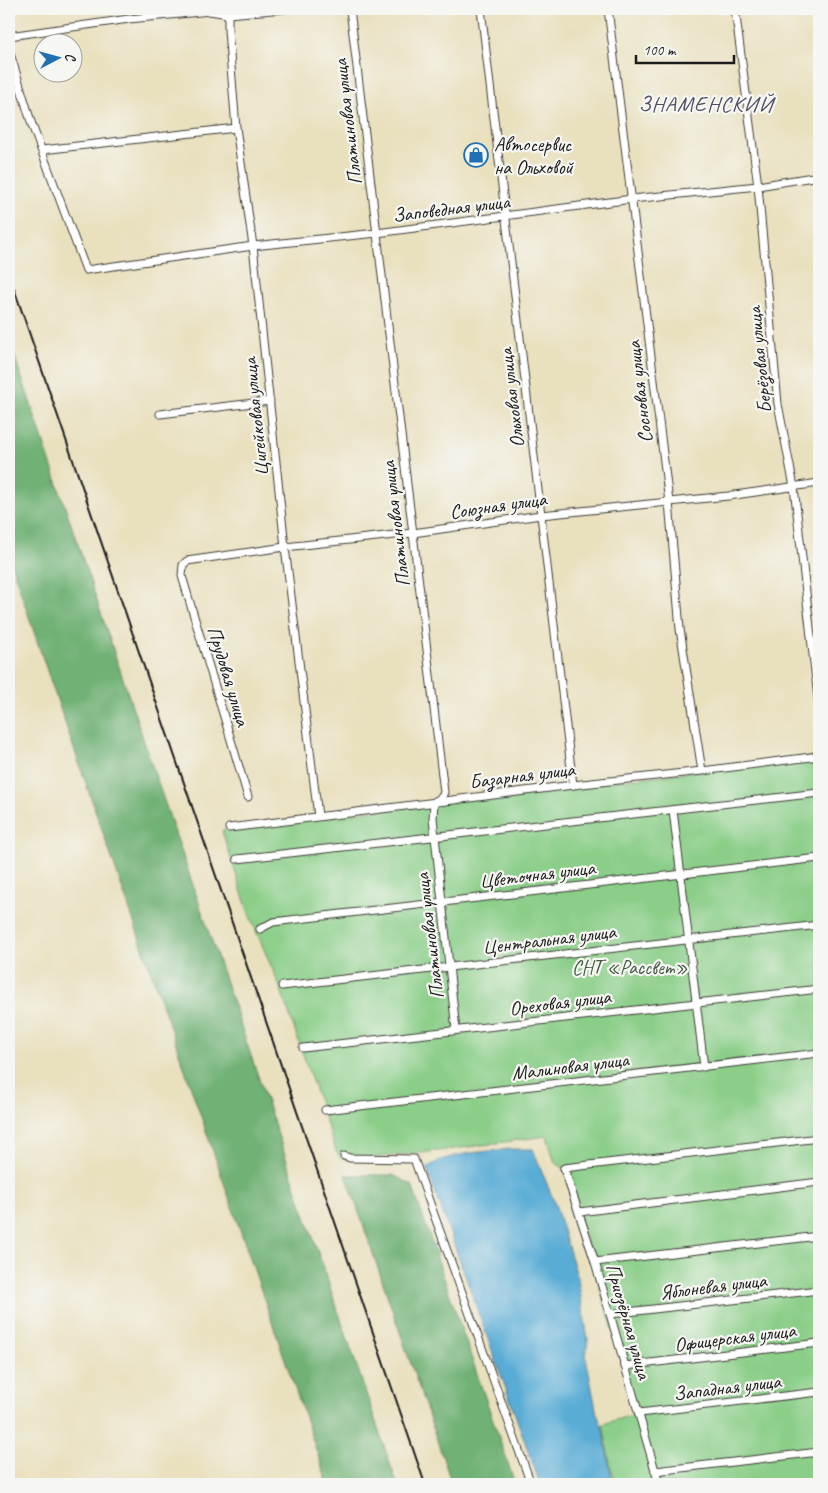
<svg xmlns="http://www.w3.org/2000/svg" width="828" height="1493" viewBox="0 0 828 1493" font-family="Caveat,sans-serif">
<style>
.green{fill:#8ace88;stroke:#537552}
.forest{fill:#6fb174;stroke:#466648}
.water{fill:#59acd5;stroke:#3a6478}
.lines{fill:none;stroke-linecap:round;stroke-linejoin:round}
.minor-casing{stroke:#3b3934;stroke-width:9}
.minor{stroke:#fff;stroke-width:7}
.rail{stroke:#1c1c1c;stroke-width:2}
.labels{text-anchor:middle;stroke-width:4.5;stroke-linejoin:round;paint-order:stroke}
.street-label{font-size:20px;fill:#1c1c1c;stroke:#f6f6f2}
.poi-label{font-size:20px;fill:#1c1c1c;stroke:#f6f6f2;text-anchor:start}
.park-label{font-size:20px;fill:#425a42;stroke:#f6f6f2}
.quarter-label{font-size:22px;letter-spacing:1px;fill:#534e64;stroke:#f6f6f2}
</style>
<rect width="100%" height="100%" fill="#f6f6f2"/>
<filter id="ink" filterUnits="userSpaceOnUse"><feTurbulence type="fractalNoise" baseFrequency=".02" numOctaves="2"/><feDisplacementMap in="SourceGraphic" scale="10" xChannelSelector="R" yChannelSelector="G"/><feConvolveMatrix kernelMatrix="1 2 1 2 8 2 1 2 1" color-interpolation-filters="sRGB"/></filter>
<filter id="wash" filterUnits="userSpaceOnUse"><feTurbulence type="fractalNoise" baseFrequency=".0096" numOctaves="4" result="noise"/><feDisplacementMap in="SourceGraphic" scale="20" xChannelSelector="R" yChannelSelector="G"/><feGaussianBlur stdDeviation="1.12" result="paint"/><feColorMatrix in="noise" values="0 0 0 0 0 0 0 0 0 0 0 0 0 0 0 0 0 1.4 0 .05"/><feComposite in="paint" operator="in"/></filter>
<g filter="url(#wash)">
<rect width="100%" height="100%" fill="#e9e0be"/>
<path class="green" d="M819,756V1484H616L611,1469L603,1424L638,1413L564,1168L555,1163L547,1136C480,1145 414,1156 347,1159L340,1157L336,1151L280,987L249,914L222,831L229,828Z"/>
<g class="forest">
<polygon points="9,339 153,768 397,1484 328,1484 44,662 9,557"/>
<polygon points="346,1175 393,1175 412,1185 515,1484 452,1484"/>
</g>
<path class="water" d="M510,1149H533L555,1204L578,1279L588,1339L586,1358L597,1414L602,1426L613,1484H540L428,1172V1167C451,1152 484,1152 510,1149Z"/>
</g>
<g filter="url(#ink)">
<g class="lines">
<g class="minor-casing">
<g id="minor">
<polyline points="350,9 444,792 442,797 434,802 433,818 456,1030"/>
<polyline points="481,9 573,785"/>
<polyline points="608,9 669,502 680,629 702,771"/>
<polyline points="735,9 758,186 778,404 794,487 819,707"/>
<polyline points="228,14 228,30 236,128 253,246 285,547 318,816"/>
<polyline points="9,36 129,19 210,11 228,14 283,9"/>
<polyline points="9,50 32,125 86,270 253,246 377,233 632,199 758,186 819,176"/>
<polyline points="42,150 236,128"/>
<polyline points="160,414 270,401"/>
<polyline points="248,797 182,576 183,565 187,561 285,547 413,533 541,515 728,496 819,483"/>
<polyline points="673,810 704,1067"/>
<polyline points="229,828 573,785 702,771 819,756"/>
<polyline points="237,859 819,793"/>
<polyline points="260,929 273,922 819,858"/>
<polyline points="282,986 819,925"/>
<polyline points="303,1048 819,989"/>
<polyline points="325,1110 819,1053"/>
<polyline points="344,1156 350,1158 414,1159 531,1484"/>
<polyline points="579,1212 819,1182"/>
<polyline points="595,1262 819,1236"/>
<polyline points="610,1314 819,1290"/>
<polyline points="625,1366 819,1343"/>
<polyline points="639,1413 819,1392"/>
<polyline points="655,1471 819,1452"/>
<polyline points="659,1484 595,1262 564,1168 819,1138"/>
</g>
</g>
<use href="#minor" class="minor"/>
<polyline class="rail" points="9,274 425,1484"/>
</g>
</g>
<defs>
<g id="shop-ring" transform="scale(1.25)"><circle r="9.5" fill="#f6f6f2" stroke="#1f6fb2" stroke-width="1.5"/><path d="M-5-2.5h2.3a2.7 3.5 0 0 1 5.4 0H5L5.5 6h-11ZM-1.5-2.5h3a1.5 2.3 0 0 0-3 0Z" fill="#1f6fb2"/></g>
</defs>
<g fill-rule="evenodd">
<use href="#shop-ring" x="476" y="155"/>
</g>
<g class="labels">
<g class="street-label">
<text transform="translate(347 122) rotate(-97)" y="7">Платиновая улица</text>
<text transform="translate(451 208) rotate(-7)" y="7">Заповедная улица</text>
<text transform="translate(759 360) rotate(-96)" y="7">Берёзовая улица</text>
<text transform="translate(639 392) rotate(-97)" y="7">Сосновая улица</text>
<text transform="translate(511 398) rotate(-97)" y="7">Ольховая улица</text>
<text transform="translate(255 417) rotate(-96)" y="7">Цигейковая улица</text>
<text transform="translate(498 505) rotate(-8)" y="7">Союзная улица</text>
<text transform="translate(395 524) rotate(-97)" y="7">Платиновая улица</text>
<text transform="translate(229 676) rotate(73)" y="7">Прудовая улица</text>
<text transform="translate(522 775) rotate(-7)" y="7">Базарная улица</text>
<text transform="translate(537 874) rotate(-7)" y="7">Цветочная улица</text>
<text transform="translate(429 936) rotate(-97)" y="7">Платиновая улица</text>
<text transform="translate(549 939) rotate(-7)" y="7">Центральная улица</text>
<text transform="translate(560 1002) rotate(-7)" y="7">Ореховая улица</text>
<text transform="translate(570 1066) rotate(-7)" y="7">Малиновая улица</text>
<text transform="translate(713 1286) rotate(-7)" y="7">Яблоневая улица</text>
<text transform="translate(629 1321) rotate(74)" y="7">Приозёрная улица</text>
<text transform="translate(735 1337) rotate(-7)" y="7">Офицерская улица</text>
<text transform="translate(727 1387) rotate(-7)" y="7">Западная улица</text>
</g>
<g class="poi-label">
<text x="494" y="151">Автосервис<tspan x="494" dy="23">на Ольховой</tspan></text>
</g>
<g class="park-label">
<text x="630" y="974">СНТ «Рассвет»</text>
</g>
<g class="quarter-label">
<text x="706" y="111">ЗНАМЕНСКИЙ</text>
</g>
</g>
<rect width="828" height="1493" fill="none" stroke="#f6f6f2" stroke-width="30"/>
<g transform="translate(58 58) rotate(84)"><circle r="24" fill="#f6f6f2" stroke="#9f9f9c"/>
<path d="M0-4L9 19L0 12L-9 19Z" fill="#1f6fb2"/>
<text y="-8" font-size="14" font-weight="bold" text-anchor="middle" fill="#1c1c1c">С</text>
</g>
<path d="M636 55v8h98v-8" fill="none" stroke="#1c1c1c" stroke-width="2.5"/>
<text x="643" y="55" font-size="15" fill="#1c1c1c" stroke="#f6f6f2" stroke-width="4" paint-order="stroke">100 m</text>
</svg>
